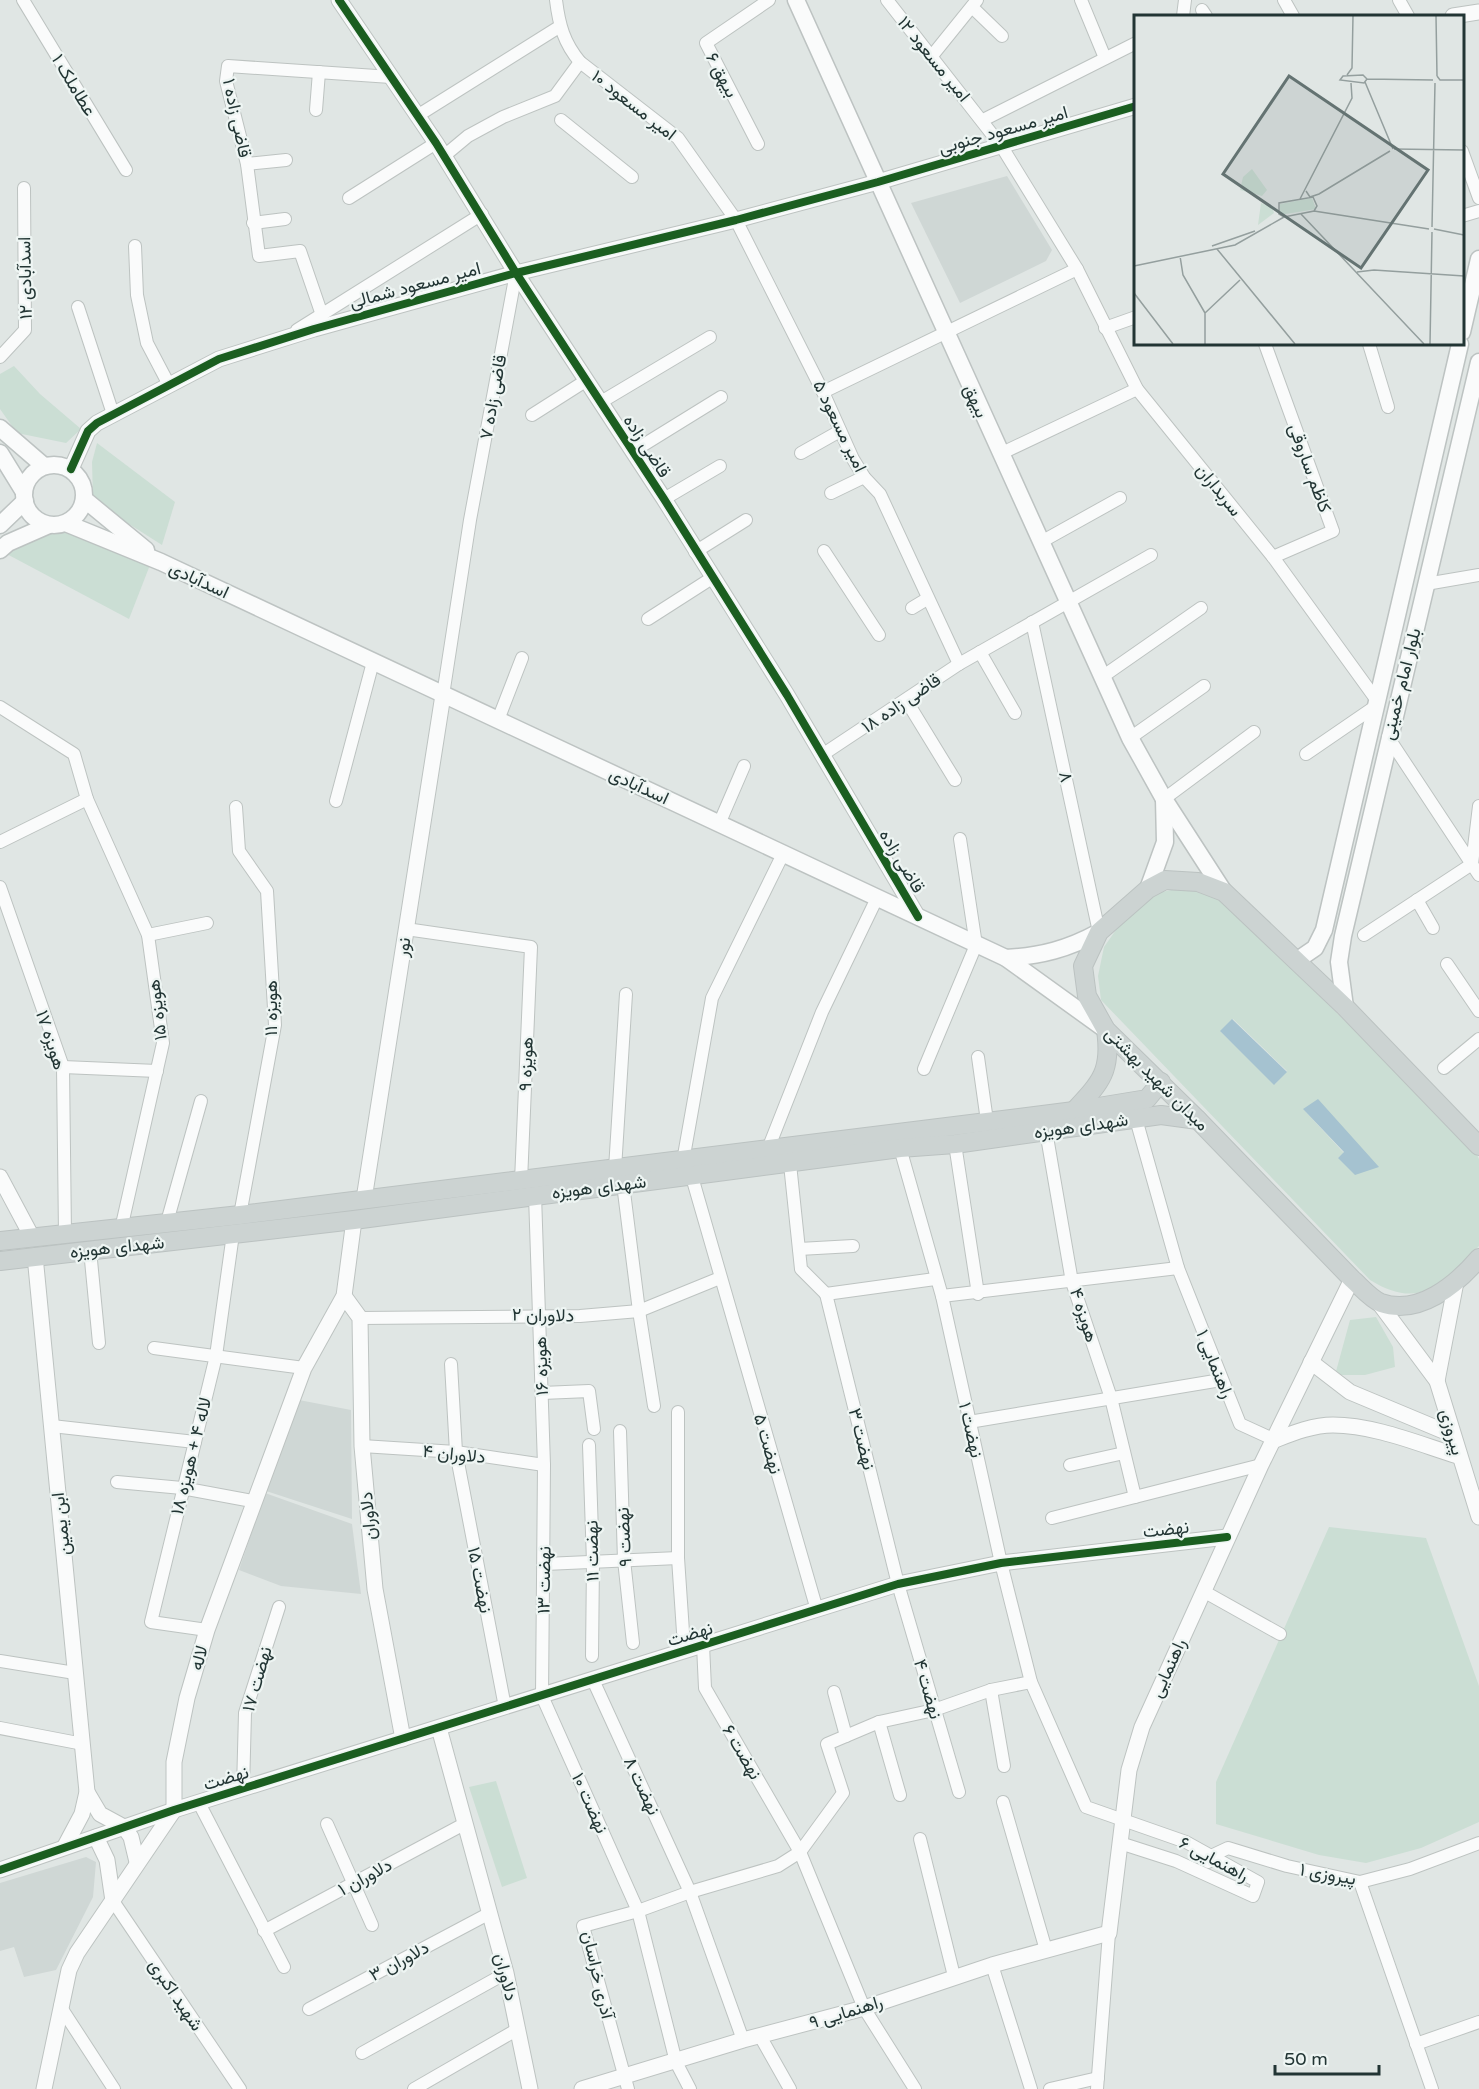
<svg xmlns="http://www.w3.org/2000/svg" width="1479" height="2089" viewBox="0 0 1479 2089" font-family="'Varela Round',Vazirmatn,sans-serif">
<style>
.built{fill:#cfd7d5}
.green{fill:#cbded4;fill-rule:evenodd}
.water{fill:#a5c2d0}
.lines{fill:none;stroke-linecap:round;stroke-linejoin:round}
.minor-casing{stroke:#bdc3c1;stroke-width:14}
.tertiary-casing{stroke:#bdc3c1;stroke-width:17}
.secondary-casing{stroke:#bdc3c2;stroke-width:19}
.primary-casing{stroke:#bbc2c1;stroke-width:20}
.minor{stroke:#fafbfb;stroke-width:12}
.tertiary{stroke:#fafbfb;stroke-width:15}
.secondary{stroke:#fafbfb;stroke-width:16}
.primary{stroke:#ccd3d2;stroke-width:18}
.cycleway-casing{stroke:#eef5f3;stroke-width:11}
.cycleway{stroke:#1b5e20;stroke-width:8}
.labels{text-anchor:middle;stroke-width:4.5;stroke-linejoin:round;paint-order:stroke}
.street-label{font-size:18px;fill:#223534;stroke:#eef5f3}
.inset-road{fill:none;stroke:#949f9e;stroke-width:1.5}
.view{fill:#647372;fill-opacity:0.15;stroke:#647372;stroke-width:3}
.inset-edge{fill:none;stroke:#223534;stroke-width:3}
</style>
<rect width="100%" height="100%" fill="#e0e6e4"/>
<g class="built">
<polygon points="1007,176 1052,250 1046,261 960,303 911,203"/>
<polygon points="299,1400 351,1410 352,1519 263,1490"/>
<polygon points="265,1493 352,1524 361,1594 281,1586 239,1570"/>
<polygon points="86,1857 96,1862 93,1897 56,1970 24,1977 14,1947 0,1951 0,1883"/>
</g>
<g class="green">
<polygon points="14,366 40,394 81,429 66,443 17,433 0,409 0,374"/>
<polygon points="97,443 175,502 162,545 93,501 92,462"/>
<polygon points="53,528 150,565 129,619 3,552"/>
<path d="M1186,887L1223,901L1474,1148L1479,1159V1246C1443,1282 1422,1312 1370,1280L1101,1000L1098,976L1104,947L1125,917L1152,894ZM1233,1019L1287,1071L1275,1084L1221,1032ZM1303,1109L1378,1167L1338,1158L1344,1153Z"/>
<polygon points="1376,1317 1393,1347 1395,1367 1365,1375 1335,1375 1350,1320"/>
<polygon points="1329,1527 1426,1538 1479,1686 1479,1822 1421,1848 1366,1863 1319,1855 1216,1824 1216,1782"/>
<polygon points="496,1781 527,1878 502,1887 469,1787"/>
</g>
<g class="water">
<polygon points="1232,1019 1287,1072 1274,1085 1220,1031"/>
<polygon points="1318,1099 1379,1167 1355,1175 1338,1158 1344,1152 1303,1109"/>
</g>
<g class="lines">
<g class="minor-casing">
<g id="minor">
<polyline points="23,0 126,170"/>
<path d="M556,0C559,25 564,43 580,62L678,138L736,220L823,392L853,459L864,477L880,494L959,664"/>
<polyline points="887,0 1002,147 1077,269 1137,389 1273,557 1378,702"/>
<polyline points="1081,0 1105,58"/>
<polyline points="1284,0 1293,16"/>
<polyline points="1399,0 1408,16"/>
<polyline points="972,7 1002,36"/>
<polyline points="1202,10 1206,16"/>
<polyline points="1183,16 1185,0"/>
<polyline points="931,57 977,0"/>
<polyline points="316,110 319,72"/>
<polyline points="417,116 559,27"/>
<polyline points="561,120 632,177"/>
<polyline points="983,120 1136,43"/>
<polyline points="758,144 706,43 769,0"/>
<polyline points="1462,151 1479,198"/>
<polyline points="444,156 468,136 503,117 555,96 580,62"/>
<polyline points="247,164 286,160"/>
<polyline points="349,198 436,143"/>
<polyline points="1462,216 1479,211"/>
<polyline points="253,223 285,219"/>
<polyline points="135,246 137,295 147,343 168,383"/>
<polyline points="78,307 113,414"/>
<polyline points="322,315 300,251 259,256 247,164 226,81 228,66 391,77"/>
<polyline points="1105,328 1136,317"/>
<polyline points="297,330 482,214"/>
<polyline points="1265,344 1333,531 1273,557"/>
<polyline points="1369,344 1388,407"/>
<polyline points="0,357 25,330 24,188"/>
<polyline points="823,392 1077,269"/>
<polyline points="601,402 710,337"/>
<polyline points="532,415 587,380"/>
<polyline points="632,452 721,397"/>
<polyline points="801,453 840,431"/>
<polyline points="1000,454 1137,389"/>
<polyline points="831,493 864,477"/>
<polyline points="664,499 720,466"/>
<polyline points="1041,542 1120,498"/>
<polyline points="824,551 879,635"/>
<polyline points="695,552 746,520"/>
<polyline points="1426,584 1479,575"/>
<polyline points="912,608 927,599"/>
<polyline points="648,619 712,578"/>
<polyline points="1032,622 1099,932"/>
<polyline points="980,652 1015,713"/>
<polyline points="1102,677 1201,608"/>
<polyline points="443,695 470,520 516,273"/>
<polyline points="906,700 955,780"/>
<polyline points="0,707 74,754 87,799 148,935 163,1043 121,1229"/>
<polyline points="498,720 522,658"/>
<polyline points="1388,737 1479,875"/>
<polyline points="1130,738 1204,686"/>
<polyline points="1306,754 1376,706"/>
<polyline points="822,755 959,664 1151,555"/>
<polyline points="1164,799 1254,732"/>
<polyline points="336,801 373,662"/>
<polyline points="236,807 239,851 267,891 275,1025 240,1215"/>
<polyline points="719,824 744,766"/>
<polyline points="0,842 87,799"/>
<polyline points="0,887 63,1067 65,1235"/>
<polyline points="1417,900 1433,928"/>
<polyline points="406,929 531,947 521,1181"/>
<polyline points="148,935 207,923"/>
<polyline points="1364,935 1472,864 1479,806"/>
<polyline points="1447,964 1479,1011"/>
<polyline points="978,1057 987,1121"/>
<polyline points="63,1067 157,1071"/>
<polyline points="1444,1068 1479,1039"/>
<polyline points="924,1069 976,945 960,839"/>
<polyline points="1136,1119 1178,1268 1240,1424 1275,1440"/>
<polyline points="1046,1131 1072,1282 1111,1398 1135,1497"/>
<polyline points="955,1144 978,1294"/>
<polyline points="900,1148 942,1296 1001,1563 1031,1682 1086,1807 1186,1842 1258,1882 1253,1896 1176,1861 1120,1843"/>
<polyline points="768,1149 822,1012 877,898"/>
<polyline points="683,1161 712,998 783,854"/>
<polyline points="790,1164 801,1269 826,1294"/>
<polyline points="615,1169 626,994"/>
<polyline points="692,1177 817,1610"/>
<polyline points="623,1184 639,1311 654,1406"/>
<polyline points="535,1195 544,1465 542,1696 638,1911 676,2062 690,2089"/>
<polyline points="167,1222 201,1101"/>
<polyline points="799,1249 853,1246"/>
<polyline points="90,1250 99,1343"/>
<polyline points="826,1294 898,1584 959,1792"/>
<polyline points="826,1294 935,1279"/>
<polyline points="942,1296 1178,1268"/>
<polyline points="360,1318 580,1316 639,1311 720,1278"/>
<polyline points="154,1348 304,1368"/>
<polyline points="451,1364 456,1452 505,1707"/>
<polyline points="542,1393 589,1391 594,1429"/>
<polyline points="678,1412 678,1558 683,1632"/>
<polyline points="969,1422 1221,1380"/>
<polyline points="52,1426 195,1442"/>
<polyline points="620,1431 624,1560 633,1643"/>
<polyline points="589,1445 593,1562 592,1656"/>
<polyline points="362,1446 456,1452 544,1465"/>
<polyline points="1070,1465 1124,1453"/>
<polyline points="117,1482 182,1488 252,1501"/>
<polyline points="1052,1518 1261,1465"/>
<polyline points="545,1564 678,1558"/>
<polyline points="1203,1591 1280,1634"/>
<polyline points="207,1630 151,1622 216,1356 233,1234"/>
<polyline points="703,1645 705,1688 800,1852 864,2008 915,2089"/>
<polyline points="0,1661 75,1673"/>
<polyline points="593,1680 690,1892 743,2040"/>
<polyline points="991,1690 1004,1766"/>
<polyline points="834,1692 846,1736"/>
<polyline points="879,1722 900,1795"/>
<polyline points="0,1728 83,1744"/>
<polyline points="243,1789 245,1713 279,1607"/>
<polyline points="1003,1802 1046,1950"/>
<polyline points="199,1803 284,1967"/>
<polyline points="327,1824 372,1925"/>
<polyline points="920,1839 954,1976"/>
<polyline points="1208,1862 1211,1856 1228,1848 1287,1866 1360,1882 1410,1869 1479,1843"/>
<polyline points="1360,1882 1432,2089"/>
<polyline points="113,1901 240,2089"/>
<polyline points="264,1931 466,1823"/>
<polyline points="992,1965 1031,2089"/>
<polyline points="60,2006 114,2089"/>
<polyline points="309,2009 490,1913"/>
<polyline points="760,2036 790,2089"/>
<polyline points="1416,2044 1479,2022"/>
<polyline points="362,2053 506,1973"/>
<polyline points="414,2089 518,2029"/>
<polyline points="628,2089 583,1926 638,1911 690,1892 778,1866 800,1852 843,1793 827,1744 879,1722 934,1710 991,1690 1031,1682"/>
<polyline points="1050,2089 1098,2078"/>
<polyline points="1097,2089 1109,1933"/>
</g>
</g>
<g class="tertiary-casing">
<g id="tertiary">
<polyline points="339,0 436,143 516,273 664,499 787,695 918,917"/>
<polyline points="1453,16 1479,12"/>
<polyline points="71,469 88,431 97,423 219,359 314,329 516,273 736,220 878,182 1136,106"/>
<polyline points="0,1177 32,1237"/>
<polyline points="364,1199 443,695"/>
<polyline points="35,1256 87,1792 82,1814 65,1846"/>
<polyline points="344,1296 360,1318 362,1446 375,1589 403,1739"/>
<polyline points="1379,1303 1437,1381 1479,1517"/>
<polyline points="1311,1362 1350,1392 1453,1435"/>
<polyline points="1437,1381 1456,1282"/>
<path d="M1275,1440C1293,1433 1313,1425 1333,1425C1374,1425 1419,1444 1458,1456"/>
<polyline points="439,1728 506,1973 530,2089"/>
<polyline points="87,1792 100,1814 124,1827 131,1837 137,1862"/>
<polyline points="96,1837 107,1860 113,1901"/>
<polyline points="0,1870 174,1810 898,1584 1001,1563 1227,1537"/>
<polyline points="44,2089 69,1970 77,1953 174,1810 174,1762 187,1698 207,1630 304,1368 344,1296 354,1220"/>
<polyline points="582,2089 743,2040 864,2008 992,1965 1109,1933 1129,1770 1142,1727 1261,1465 1352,1279"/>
</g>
</g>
<g class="secondary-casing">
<g id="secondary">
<polyline points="796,0 1130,738 1164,799 1224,892"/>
<polyline points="1462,332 1479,259"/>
<polyline points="0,428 44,466"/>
<polyline points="0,453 24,492"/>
<circle cx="54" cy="495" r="30"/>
<polyline points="84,499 146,550"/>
<polyline points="68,524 161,562 1006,958 1106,1030"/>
<polyline points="0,525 25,501"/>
<polyline points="0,550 8,543 49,525"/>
<polyline points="1148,889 1165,842 1164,799"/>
<path d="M1006,958C1041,956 1068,949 1099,932"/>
<polyline points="1296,961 1315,948 1324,930 1460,344"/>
<polyline points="1345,1007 1339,962 1343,936 1479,362"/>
</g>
</g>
<g class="primary-casing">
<g id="primary">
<path d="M1074,1111C1101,1082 1112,1071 1106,1030"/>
<path d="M1479,1146L1345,1007L1224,892L1198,882L1165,880L1148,889L1099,932L1083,966L1087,996L1106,1030L1198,1120L1352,1279C1360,1286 1371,1299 1381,1303C1419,1316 1456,1285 1479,1258"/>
<polyline points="0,1241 240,1215 1074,1111 1147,1099 1161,1082"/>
<polyline points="0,1261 354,1220 900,1148 955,1144 1161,1115 1198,1120"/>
</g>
</g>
<use href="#minor" class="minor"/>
<use href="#tertiary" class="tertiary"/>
<use href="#secondary" class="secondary"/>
<use href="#primary" class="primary"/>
<g class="cycleway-casing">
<g id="cycleway">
<polyline points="339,0 436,143 516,273 664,499 787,695 918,917"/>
<polyline points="71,469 88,431 97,423 219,359 314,329 516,273 736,220 878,182 1136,106"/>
<polyline points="0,1870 174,1810 898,1584 1001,1563 1227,1537"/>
</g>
</g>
<use href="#cycleway" class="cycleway"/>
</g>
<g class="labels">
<g class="street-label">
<text transform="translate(934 59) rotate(51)" y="6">امیر مسعود ۱۲</text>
<text transform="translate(722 75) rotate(62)" y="6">بیهق ۶</text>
<text transform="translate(74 85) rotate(59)" y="6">عطاملک ۱</text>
<text transform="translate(634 105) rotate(38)" y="6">امیر مسعود ۱۰</text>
<text transform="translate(237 118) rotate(78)" y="6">قاضی زاده ۱</text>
<text transform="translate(1003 130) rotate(-16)" y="6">امیر مسعود جنوبی</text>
<text transform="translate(25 278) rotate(-91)" y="6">اسدآبادی ۱۲</text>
<text transform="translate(415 285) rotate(-15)" y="6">امیر مسعود شمالی</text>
<text transform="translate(493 397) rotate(-80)" y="6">قاضی زاده ۷</text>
<text transform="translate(976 401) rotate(66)" y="6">بیهق</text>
<text transform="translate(840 426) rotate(64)" y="6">امیر مسعود ۵</text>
<text transform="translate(647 446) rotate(57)" y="6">قاضی زاده</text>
<text transform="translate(1310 468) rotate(70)" y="6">کاظم ساروقی</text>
<text transform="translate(1219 490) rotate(51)" y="6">سربداران</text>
<text transform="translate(199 580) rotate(25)" y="6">اسدآبادی</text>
<text transform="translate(1401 684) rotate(-76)" y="6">بلوار امام خمینی</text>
<text transform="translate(901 703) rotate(-34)" y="6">قاضی زاده ۱۸</text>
<text transform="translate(1066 777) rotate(78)" y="6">۸</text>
<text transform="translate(639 786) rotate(25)" y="6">اسدآبادی</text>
<text transform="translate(902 861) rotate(59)" y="6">قاضی زاده</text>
<text transform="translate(403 947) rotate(-81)" y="6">نور</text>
<text transform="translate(271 1008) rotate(-90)" y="6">هویزه ۱۱</text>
<text transform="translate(157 1010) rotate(-97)" y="6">هویزه ۱۵</text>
<text transform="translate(51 1040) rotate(72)" y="6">هویزه ۱۷</text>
<text transform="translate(526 1064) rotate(-88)" y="6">هویزه ۹</text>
<text transform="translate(1157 1079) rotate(45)" y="6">میدان شهید بهشتی</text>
<text transform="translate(1081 1126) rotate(-8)" y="6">شهدای هویزه</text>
<text transform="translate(599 1187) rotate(-7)" y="6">شهدای هویزه</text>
<text transform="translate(117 1247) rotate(-6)" y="6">شهدای هویزه</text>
<text transform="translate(543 1315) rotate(1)" y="6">دلاوران ۲</text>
<text transform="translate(1084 1315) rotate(72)" y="6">هویزه ۴</text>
<text transform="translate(1215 1364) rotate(68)" y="6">راهنمایی ۱</text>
<text transform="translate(541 1366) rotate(-92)" y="6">هویزه ۱۶</text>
<text transform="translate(971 1430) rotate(77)" y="6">نهضت ۱</text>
<text transform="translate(1452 1432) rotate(74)" y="6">پیروزی</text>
<text transform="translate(862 1439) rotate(76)" y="6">نهضت ۳</text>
<text transform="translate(768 1444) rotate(74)" y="6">نهضت ۵</text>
<text transform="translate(454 1454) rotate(6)" y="6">دلاوران ۴</text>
<text transform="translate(191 1456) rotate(-76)" y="6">لاله ۴ + هویزه ۱۸</text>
<text transform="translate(368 1516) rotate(-95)" y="6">دلاوران</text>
<text transform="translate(61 1524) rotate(-96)" y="6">ابن یمین</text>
<text transform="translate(1166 1529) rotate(-6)" y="6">نهضت</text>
<text transform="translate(624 1537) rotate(-93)" y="6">نهضت ۹</text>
<text transform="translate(592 1551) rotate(-91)" y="6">نهضت ۱۱</text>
<text transform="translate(480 1580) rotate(79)" y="6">نهضت ۱۵</text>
<text transform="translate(544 1580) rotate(-89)" y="6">نهضت ۱۳</text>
<text transform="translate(690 1634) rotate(-17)" y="6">نهضت</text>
<text transform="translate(199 1658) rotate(-74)" y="6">لاله</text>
<text transform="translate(1168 1668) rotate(-66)" y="6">راهنمایی</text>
<text transform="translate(257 1679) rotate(-74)" y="6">نهضت ۱۷</text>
<text transform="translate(928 1689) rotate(74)" y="6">نهضت ۴</text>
<text transform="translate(742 1752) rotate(60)" y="6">نهضت ۶</text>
<text transform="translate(226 1778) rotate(-17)" y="6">نهضت</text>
<text transform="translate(642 1786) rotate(65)" y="6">نهضت ۸</text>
<text transform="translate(590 1803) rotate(66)" y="6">نهضت ۱۰</text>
<text transform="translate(1214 1859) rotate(28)" y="6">راهنمایی ۶</text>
<text transform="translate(1328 1874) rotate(10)" y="6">پیروزی ۱</text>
<text transform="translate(365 1877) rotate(-28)" y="6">دلاوران ۱</text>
<text transform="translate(399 1961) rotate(-28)" y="6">دلاوران ۳</text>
<text transform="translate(598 1975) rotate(77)" y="6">آذری خراسان</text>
<text transform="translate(506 1977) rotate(76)" y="6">دلاوران</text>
<text transform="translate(176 1995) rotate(56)" y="6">شهید اکبری</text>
<text transform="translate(846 2012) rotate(-17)" y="6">راهنمایی ۹</text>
</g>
</g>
<g transform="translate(1134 15)">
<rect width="330" height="330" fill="#e0e6e4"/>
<path d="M118,154L133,175L128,181L106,175L109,162ZM178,183L182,194L146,200V189ZM127,188L138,192L140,198L124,210Z" fill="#cbded4"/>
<path class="inset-road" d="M302,1L303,61M213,60L218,53L219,1M229,60L233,64L230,68L206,65L209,61ZM303,61L306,65H330M233,64L299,65M231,67L259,134M260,134L330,135M172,176L176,182L185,179L256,136M179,182L183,191L180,196L150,202L145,199V188ZM166,184L218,83L217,68M180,196L295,214M167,199L290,329M298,212L301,68M300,214L330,220M78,231L121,216M83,234L161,329M46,241L49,260L71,298M0,251L101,230L150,202M223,257L240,255L330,261M0,278L39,329M71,329V298L106,265M296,329L298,217"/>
<path class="view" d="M155,61L294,155L227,253L89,159Z"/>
<rect width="330" height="330" class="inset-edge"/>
</g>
<path d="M1275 2065v9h104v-9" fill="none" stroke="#223534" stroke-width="3"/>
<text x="1284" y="2065" font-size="18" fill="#223534" stroke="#eef5f3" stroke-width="4.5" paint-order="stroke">50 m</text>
</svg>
